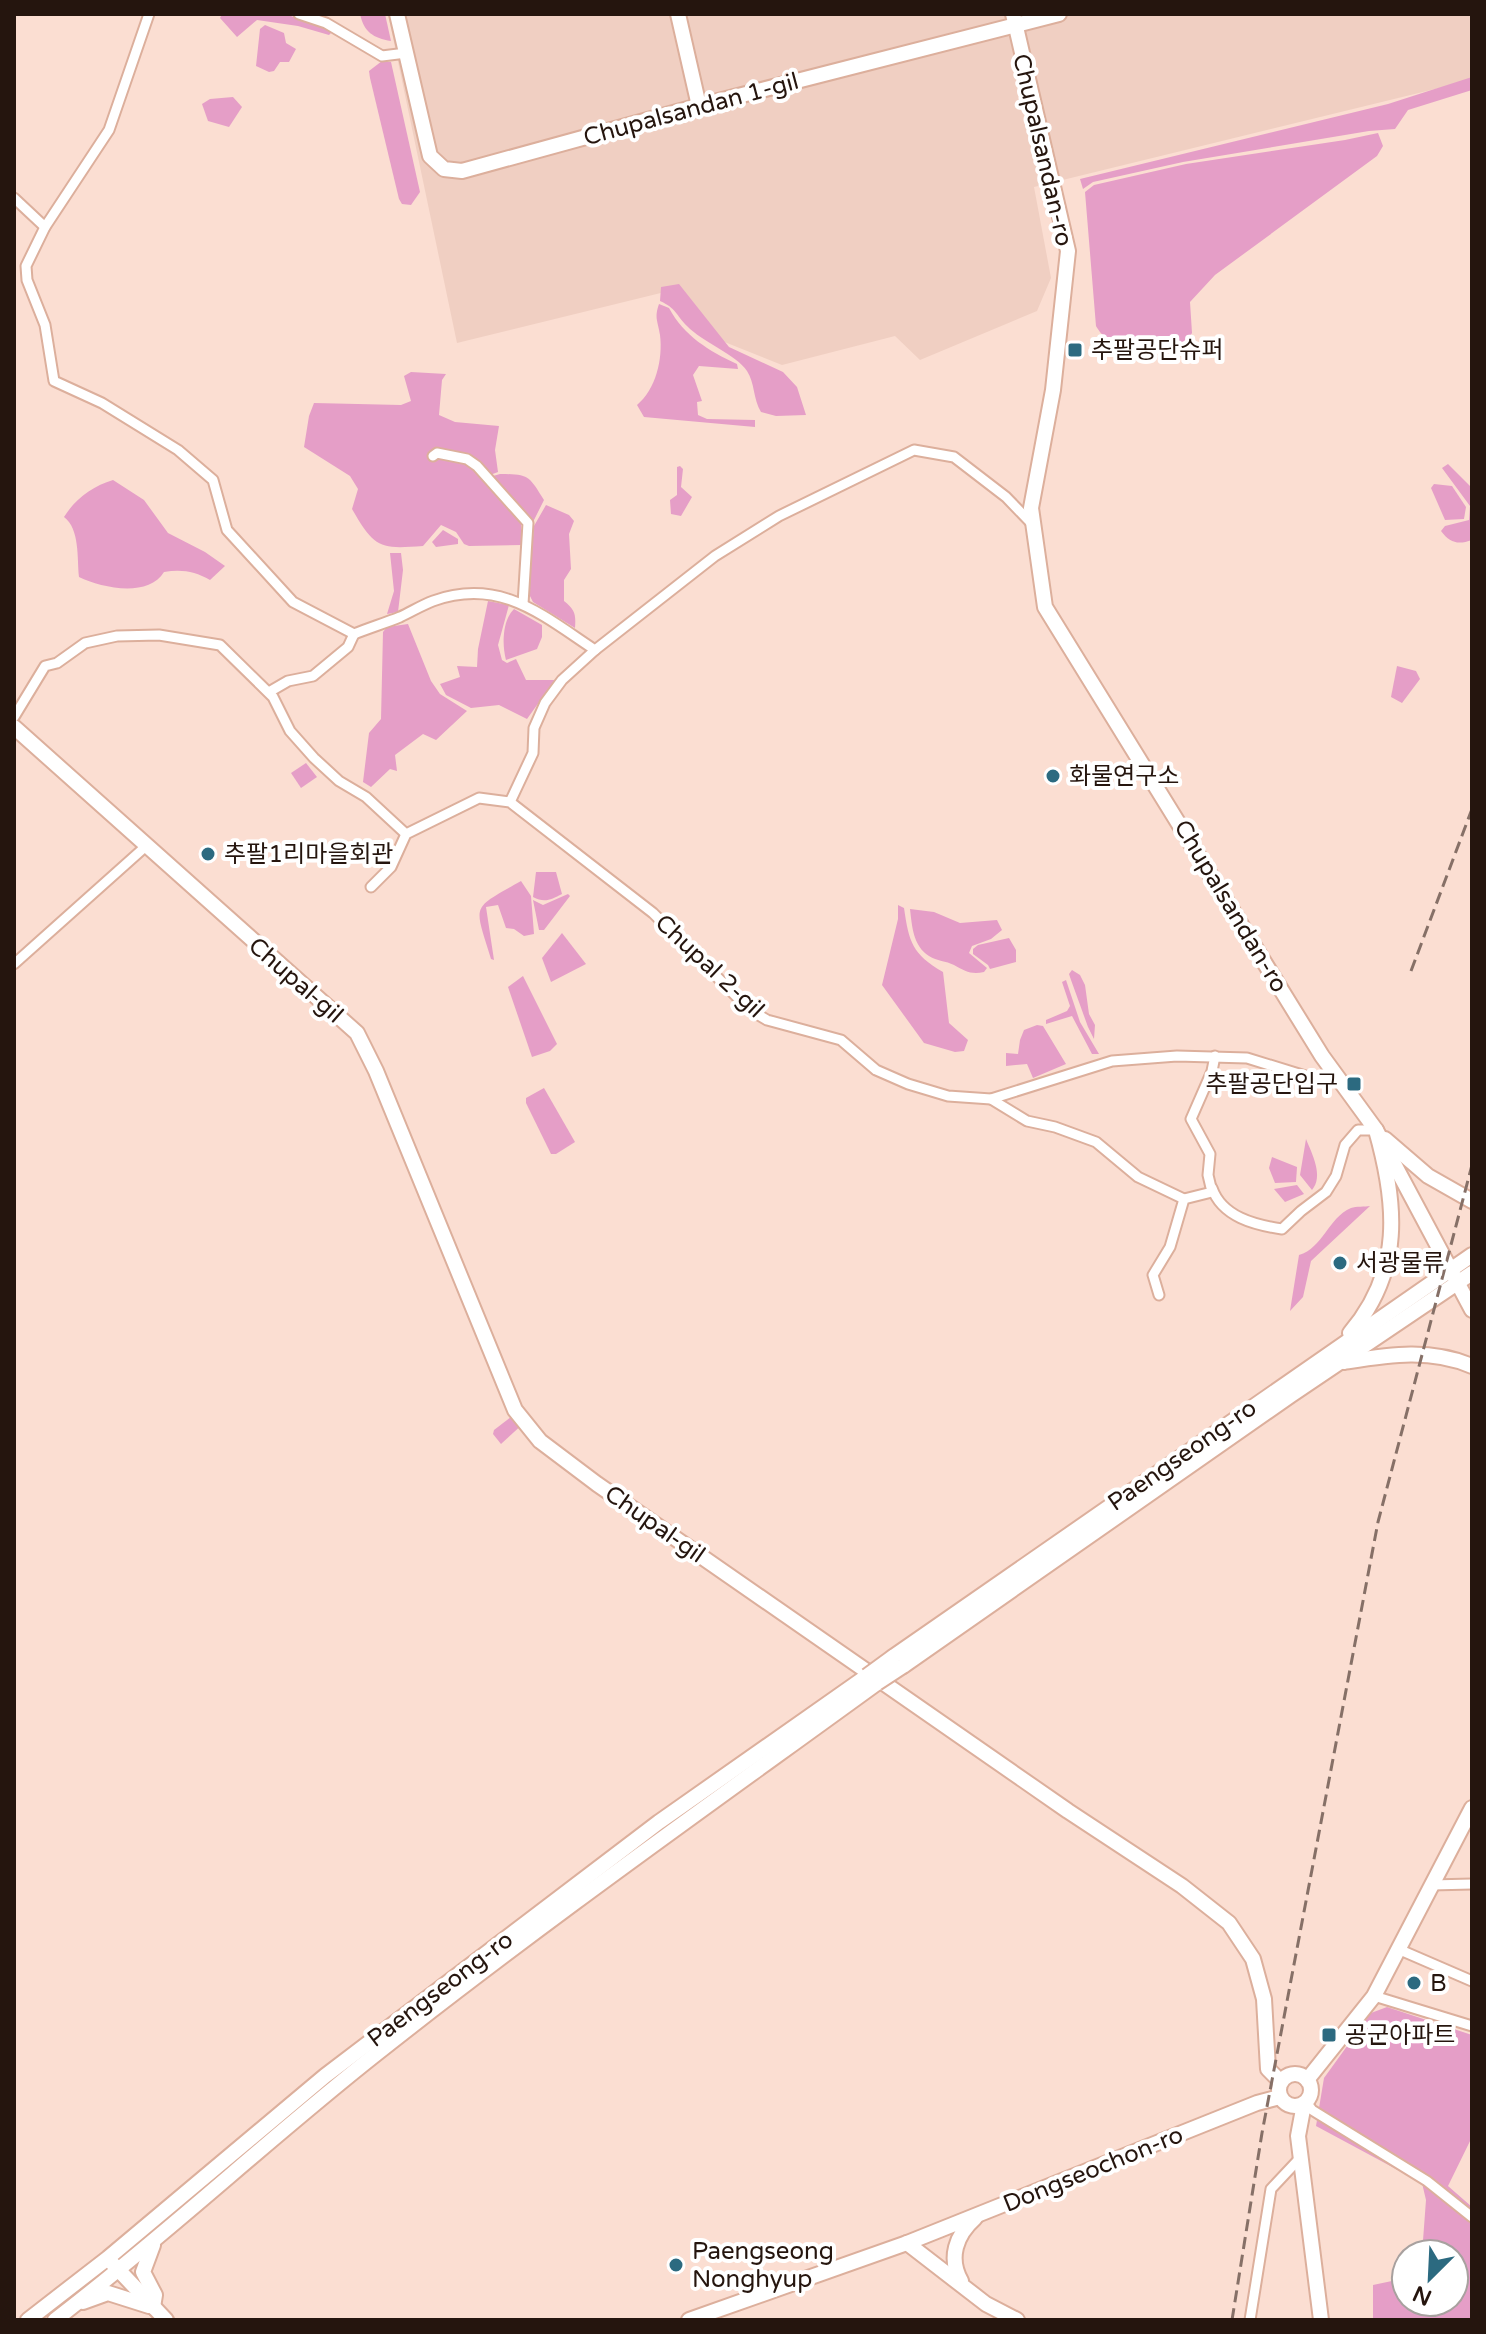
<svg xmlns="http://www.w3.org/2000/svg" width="1486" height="2334" viewBox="0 0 1486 2334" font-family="'Varela Round','Noto Sans KR',sans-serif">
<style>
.built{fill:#f0cfc2}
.green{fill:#e59ec7}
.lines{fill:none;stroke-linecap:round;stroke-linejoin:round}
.street-casing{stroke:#dcaf9c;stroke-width:13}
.secondary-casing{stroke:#dcaf9c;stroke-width:18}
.primary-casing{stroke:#dcaf9c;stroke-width:18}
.street{stroke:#fff;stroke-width:9}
.secondary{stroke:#fff;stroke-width:14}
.primary{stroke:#fff;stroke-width:14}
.rail{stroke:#867067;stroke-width:3;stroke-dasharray:12 6;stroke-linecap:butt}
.primary-bridge-casing{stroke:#dcaf9c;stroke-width:18;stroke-linecap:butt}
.primary-bridge{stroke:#fff;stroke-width:14}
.poi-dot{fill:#2c6a80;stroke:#fff;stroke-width:3}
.labels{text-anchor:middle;stroke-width:8;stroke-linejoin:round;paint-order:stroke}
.street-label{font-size:24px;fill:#25150e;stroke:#fff}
.poi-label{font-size:24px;fill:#25150e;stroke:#fff;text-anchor:start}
</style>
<rect width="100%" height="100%" fill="#fbded2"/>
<polygon class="built" points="388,14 1472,14 1472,80 1034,187 1051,278 1037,311 920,360 895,336 782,365 722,341 677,289 457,343"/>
<g class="green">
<polygon points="222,14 285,14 327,28 331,33 329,35 298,26 257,20 237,37 220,18"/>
<path d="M360,14H385L391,41C373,38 364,32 360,14Z"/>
<polygon points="265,25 284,33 286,43 296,49 289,62 280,62 274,71 269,72 256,66 260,29"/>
<polygon points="382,61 391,62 420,192 411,205 402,204 399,199 370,78 369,71"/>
<polygon points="1472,77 1472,90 1408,110 1395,129 1369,131 1183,162 1093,182 1083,189 1080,179 1388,104"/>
<polygon points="233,97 242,107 229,127 208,121 202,104 210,99"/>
<path d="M1378,133L1383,146L1377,156L1215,275L1190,302L1192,333L1184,346C1164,347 1121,347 1104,336C1102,335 1097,328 1096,326L1085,192L1094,185L1186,164L1345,140Z"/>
<path d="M679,284L729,347L783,372L797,387L806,415L776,416L761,412C753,399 755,383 747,371C737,355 702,342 687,326C676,315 676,308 660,301L661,287Z"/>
<path d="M659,304L669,308C684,336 709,351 737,364L738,369L699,366L693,375L702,401L697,402L698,415L707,419L755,420V427L644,417L637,405C656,389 663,359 660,335C658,321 654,318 659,304Z"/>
<path d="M411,372L446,374L442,380L439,415L455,422L499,426L495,450L498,472L490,475L488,481L521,524V545L469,546L464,544L456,532L441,525L423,546C380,549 375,549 352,509L358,489L350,476L304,447L309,416L314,403L401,405L411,401L404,376Z"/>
<path d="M1448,464L1472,488V540C1458,545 1450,543 1441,531L1445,526L1469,520L1470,506L1442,468Z"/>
<polygon points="680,466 683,469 681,487 692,497 681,516 671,514 670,500 677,495 677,467"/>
<path d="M500,474C529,474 529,476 544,500L533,522L493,476Z"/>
<path d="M113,480L144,500L168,533L205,552L225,566L210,580C195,571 181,569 164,572C148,598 102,588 79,577C77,558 80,529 64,517C75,499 93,486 113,480Z"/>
<polygon points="1434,484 1452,486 1466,507 1464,519 1445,520 1431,488"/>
<path d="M546,505L569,515L574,521L569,534L571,569L564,580V601C575,610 576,614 575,628L533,602L528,592L534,526Z"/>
<polygon points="443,530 458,539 458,544 436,547 432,542"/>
<polygon points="390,553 401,553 403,570 398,612 387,614 394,591"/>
<polygon points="488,601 509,605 498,645 502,660 507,663 516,659 526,680 555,680 527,719 499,705 471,708 446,695 440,684 460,677 457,666 477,667 478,649"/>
<path d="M514,609L542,625V637L537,649L506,660C502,645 502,621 514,609Z"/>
<polygon points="408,624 431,681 440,694 467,711 436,740 423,734 395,755 397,771 390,769 371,787 363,782 369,733 381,719 383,632 387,627"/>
<polygon points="1397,666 1416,671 1420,679 1402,703 1391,697"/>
<polygon points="306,763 317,777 301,788 291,773"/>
<path d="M536,872H556L562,894C551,900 544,903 533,897Z"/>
<path d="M521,881L531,896L534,934L524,936L514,929L506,928L498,905L486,907L494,960L491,959C474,903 470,910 521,881Z"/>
<polygon points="568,894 570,896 544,930 539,930 533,900 543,905"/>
<path d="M898,905L904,908C909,942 912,954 943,972L949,1023L968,1040L964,1051L955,1052L924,1043L882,985L898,919Z"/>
<path d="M910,909L934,912L960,923L997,920L1002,930L991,939L972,946L969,953L987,968L984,972C971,975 965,971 954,965C946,961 937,961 929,956C913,946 912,926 910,909Z"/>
<polygon points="562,933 586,964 551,982 542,958"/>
<polygon points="1009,938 1016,950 1016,962 990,969 988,965 973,954 973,949 978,945"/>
<polygon points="1072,970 1080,975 1085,985 1089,1014 1095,1025 1094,1039 1088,1027 1071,980 1069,974"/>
<polygon points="523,976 557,1044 550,1051 532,1057 508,987"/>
<polygon points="1066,980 1080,1022 1099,1054 1092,1054 1072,1016 1046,1024 1046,1020 1067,1011 1070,1006 1062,982"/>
<polygon points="1037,1025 1043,1026 1066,1064 1033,1078 1027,1064 1006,1066 1006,1053 1018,1054 1020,1040 1024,1030"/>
<polygon points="544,1088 575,1142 556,1154 551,1154 526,1103 526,1098"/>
<path d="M1306,1139C1312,1154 1324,1176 1312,1190L1300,1175Z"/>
<polygon points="1272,1157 1297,1167 1296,1182 1275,1183 1269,1168"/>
<polygon points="1297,1185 1304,1194 1285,1202 1274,1189"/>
<path d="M1370,1206L1311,1261L1303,1297L1290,1311L1299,1255C1323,1248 1328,1218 1351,1208C1356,1206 1365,1207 1370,1206Z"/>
<polygon points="516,1413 524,1423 501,1444 493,1434 494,1430"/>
<polygon points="1387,2007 1472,2035 1472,2137 1448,2186 1472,2207 1472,2320 1373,2320 1373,2285 1406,2278 1406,2302 1454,2302 1454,2254 1422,2254 1426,2200 1422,2183 1316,2126 1324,2078 1371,2013"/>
</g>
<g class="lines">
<g class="street-casing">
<g id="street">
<polyline points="149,14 109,130 45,227 26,266 27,280 45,325 54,381 102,403 178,450 213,480 227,530 293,602 354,634 348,647 313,676 288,681 269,692"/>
<polyline points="299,14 326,23 382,56 406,53"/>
<polyline points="14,198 45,227"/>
<polyline points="433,456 437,453 467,459 477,466 528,523 523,604"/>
<path d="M354,634C369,628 385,623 400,617C411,612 422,605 433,601C500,577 542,615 595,650L715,556L779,516L914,450L954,457L1006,497L1033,525"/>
<polyline points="14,717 45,666 57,663 85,643 117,636 159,635 220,645 273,697 290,731 314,758 339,781 366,797 406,834"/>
<polyline points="510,802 533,753 534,728 545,703 562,680 595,650"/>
<polyline points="371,887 391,867 406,834 479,798 510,802 653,913 750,1010 767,1020 841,1040 876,1070 908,1084 948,1096 991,1099 1112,1061 1177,1056 1247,1058 1312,1078 1337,1076"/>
<polyline points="14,964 145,847"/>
<polyline points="991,1099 1027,1121 1055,1127 1096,1142 1138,1177 1184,1199"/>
<path d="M1212,1188C1222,1217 1255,1225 1282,1229L1301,1211L1326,1192L1336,1176L1345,1145L1358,1130H1376"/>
<polyline points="1159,1295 1153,1275 1170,1247 1184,1199 1212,1192 1208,1175 1210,1154 1191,1119 1212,1071 1215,1056"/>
<polyline points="1431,1885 1472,1884"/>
<polyline points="1398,1949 1472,1981"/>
<polyline points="1374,1996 1472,2026"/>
<polyline points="1306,2102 1312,2110 1427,2181 1472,2217"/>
<polyline points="1250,2320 1271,2189 1301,2157"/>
</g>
</g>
<g class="secondary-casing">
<g id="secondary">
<polyline points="397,14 430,156 444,169 462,171 699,106 1059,14"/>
<polyline points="678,14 699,106"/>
<polyline points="1013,14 1068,251 1053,390 1031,508 1045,607 1322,1056 1376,1130 1472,1310"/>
<polyline points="14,727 357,1033 376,1071 515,1410 540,1441 597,1484 1068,1811 1182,1886 1229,1923 1253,1959 1264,1999 1268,2069 1281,2082"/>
<polyline points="1385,1139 1428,1176 1472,1201"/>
<circle cx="1295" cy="2090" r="16"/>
<polyline points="1307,2080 1374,1996 1472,1808"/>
<polyline points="1304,2104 1298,2136 1321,2320"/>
<polyline points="907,2243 986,2304 1017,2320"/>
<polyline points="111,2262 166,2320"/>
<path d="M961,2281C948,2258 956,2235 975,2218"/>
<polyline points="83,2302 108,2293 149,2306"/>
<polyline points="689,2320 907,2243 1257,2103 1280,2097"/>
</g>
</g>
<g class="primary-casing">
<g id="primary">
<path d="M1350,1333C1403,1271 1397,1204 1376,1130"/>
<path d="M1344,1362C1389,1355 1429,1348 1472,1366"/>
<polyline points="893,1657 1472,1255"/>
<polyline points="903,1666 1291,1395 1472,1273"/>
<polyline points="153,2245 143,2272 155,2295 153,2307"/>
<polyline points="28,2320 108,2258 325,2076 659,1822 867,1676"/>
<path d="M55,2320C166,2235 267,2140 376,2054C539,1925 709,1805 877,1683"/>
</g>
</g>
<use href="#street" class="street"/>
<use href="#secondary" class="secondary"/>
<use href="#primary" class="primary"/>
<g class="rail">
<polyline points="1411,971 1472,809"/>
<polyline points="1232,2320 1262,2133 1378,1522 1472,1165"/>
</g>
<g class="primary-bridge-casing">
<g id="primary-bridge">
<polyline points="867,1676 893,1657"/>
<polyline points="877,1683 903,1666"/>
</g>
</g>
<use href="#primary-bridge" class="primary-bridge"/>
</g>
<g class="poi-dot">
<rect x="1067" y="342" width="16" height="16" rx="4"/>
<circle cx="1053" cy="776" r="8"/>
<circle cx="208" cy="854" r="8"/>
<rect x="1346" y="1076" width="16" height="16" rx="4"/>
<circle cx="1340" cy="1263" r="8"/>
<circle cx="1414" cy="1983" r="8"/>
<rect x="1321" y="2027" width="16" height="16" rx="4"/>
<circle cx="676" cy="2265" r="8"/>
</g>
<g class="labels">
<g class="street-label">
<text transform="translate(691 109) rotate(-15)" y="8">Chupalsandan 1-gil</text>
<text transform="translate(1043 150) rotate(77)" y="8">Chupalsandan-ro</text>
<text transform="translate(1231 906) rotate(59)" y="8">Chupalsandan-ro</text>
<text transform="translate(710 966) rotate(43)" y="8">Chupal 2-gil</text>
<text transform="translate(296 980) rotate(41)" y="8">Chupal-gil</text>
<text transform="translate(1182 1455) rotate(-35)" y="8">Paengseong-ro</text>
<text transform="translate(655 1524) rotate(35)" y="8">Chupal-gil</text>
<text transform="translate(440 1989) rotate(-37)" y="8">Paengseong-ro</text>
<text transform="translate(1093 2169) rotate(-22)" y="8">Dongseochon-ro</text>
</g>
<g class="poi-label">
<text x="1091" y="358">추팔공단슈퍼</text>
<text x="1069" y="784">화물연구소</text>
<text x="224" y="862">추팔1리마을회관</text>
<text x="1338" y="1092" text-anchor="end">추팔공단입구</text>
<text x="1356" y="1271">서광물류</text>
<text x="1430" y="1991">B</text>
<text x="1345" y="2043">공군아파트</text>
<text x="692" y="2259">Paengseong<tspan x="692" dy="28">Nonghyup</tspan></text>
</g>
</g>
<rect width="1486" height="2334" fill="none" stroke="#25150e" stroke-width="32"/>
<g transform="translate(1430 2278) rotate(204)"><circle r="38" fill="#ffffff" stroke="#a8a19f" stroke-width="2"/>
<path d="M0-6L14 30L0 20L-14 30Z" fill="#2c6a80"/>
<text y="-12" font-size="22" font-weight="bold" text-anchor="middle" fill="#25150e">N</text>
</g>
</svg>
